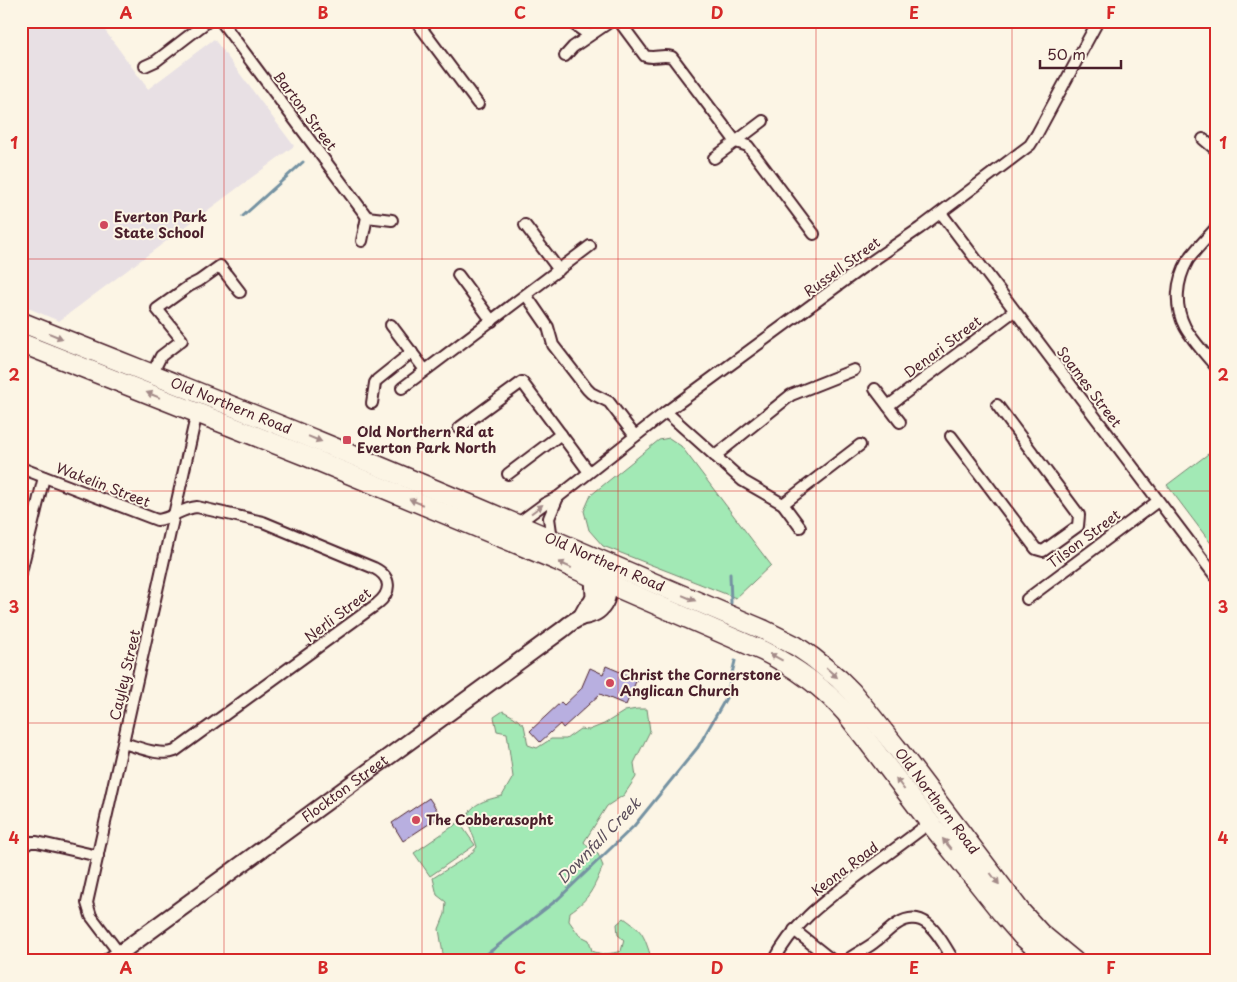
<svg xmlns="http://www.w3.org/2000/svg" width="1237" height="982" viewBox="0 0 1237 982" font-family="'Playpen Sans',sans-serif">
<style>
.built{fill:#e8e0e4}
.green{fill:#a2e9b5;stroke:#768470}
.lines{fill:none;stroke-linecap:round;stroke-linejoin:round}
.stream{stroke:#7592a2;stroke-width:3}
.building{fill:#b8afe0;stroke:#4a1f2b}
.street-casing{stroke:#4a1f2b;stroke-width:14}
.secondary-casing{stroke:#4a1f2b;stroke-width:19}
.highway-casing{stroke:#4a1f2b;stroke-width:22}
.street{stroke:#fcf5e5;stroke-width:10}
.secondary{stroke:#fcf5e5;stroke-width:15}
.highway{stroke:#fcf5e5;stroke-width:19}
.oneway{fill:#a38a88}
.grid{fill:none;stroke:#d62828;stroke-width:1;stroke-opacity:0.55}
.poi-dot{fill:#d1495b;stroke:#fcf5e5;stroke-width:2}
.labels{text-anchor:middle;stroke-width:4;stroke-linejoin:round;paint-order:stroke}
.street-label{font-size:14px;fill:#4a1f2b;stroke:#fcf5e5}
.poi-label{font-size:14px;font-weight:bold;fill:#4a1f2b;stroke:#fcf5e5;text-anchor:start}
.water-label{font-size:15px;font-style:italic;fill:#5c4f5c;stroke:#fcf5e5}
.neatline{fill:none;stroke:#d62828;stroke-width:2}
.grid-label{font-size:16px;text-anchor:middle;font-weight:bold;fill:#d62828}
</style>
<rect width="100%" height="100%" fill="#fcf5e5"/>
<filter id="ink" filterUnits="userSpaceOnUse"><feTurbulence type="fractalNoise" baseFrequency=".02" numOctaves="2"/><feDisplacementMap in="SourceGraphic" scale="10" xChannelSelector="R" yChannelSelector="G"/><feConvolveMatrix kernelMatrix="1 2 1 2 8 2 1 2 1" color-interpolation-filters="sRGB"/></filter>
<g filter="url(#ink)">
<polygon class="built" points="21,21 98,21 148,89 214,39 294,146 59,321 21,305"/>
<g class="green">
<polygon points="669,438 681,446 771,565 736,598 603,546 589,530 584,511 591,495 659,440"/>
<polygon points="1216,448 1216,550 1167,485"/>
<path d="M637,709H647L650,731L634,763L636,777L624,795L607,806L584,842L592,852L598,854L603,866C594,887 590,899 570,912L569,921L579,935L589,940L592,951C602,955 611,954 621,951L624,940L618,935L617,924L624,918C642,931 643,933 650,954L647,961H438L443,954L439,929L445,914L446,902L437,895L433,878L470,855L477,847C475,839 469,827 468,820C467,803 491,799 502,796L513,777L507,733L497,731L494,717L503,711L514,717L524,725L528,745L537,748L551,739H566L580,729L589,730L604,724L625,711Z"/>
<polygon points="459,822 475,845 430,876 414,853"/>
</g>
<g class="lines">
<g class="stream">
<polyline points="243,216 303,162"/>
<polyline points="730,574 731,603"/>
<polyline points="478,961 558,899 634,826 698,747 726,698 735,661"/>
</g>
</g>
<g class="building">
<polygon points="606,666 637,679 626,705 600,694 563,728 560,724 540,742 530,731 561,702 564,705 581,689 590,668 603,674"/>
<polygon points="429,798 441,816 403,841 392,823"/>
</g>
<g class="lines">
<g class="street-casing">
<g id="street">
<polyline points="221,21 367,217"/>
<polyline points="416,21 478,104"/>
<polyline points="569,21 589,35"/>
<path d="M619,21L645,56C655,59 662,54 672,57L736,142L748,146L814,234"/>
<polyline points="565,56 573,47 611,21"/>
<polyline points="145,66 156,61 208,21"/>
<polyline points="1203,139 1216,150"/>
<polyline points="714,158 763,121"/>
<polyline points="941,213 1216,577"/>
<polyline points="525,225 559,270"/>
<path d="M1216,228C1207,238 1196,249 1188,260C1176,281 1174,306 1185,327C1192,340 1206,355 1216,367"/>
<polyline points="362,241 367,217 392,220"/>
<polyline points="458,275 492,321"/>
<polyline points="526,295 548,327 553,345 587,389 591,393 609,402 635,436"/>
<polyline points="391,325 425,370"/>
<polyline points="152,374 161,356 182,340 157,309 189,286 199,281 220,266 240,292"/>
<polyline points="402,388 590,246"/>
<polyline points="875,389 900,422"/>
<polyline points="372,403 375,383 377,380 412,352"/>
<polyline points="888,406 1014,311"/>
<polyline points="666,412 743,481 783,504 800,527"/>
<polyline points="459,428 522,382 589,472"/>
<polyline points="951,436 1036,549 1043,551 1078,526 1079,515 997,405"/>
<polyline points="715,456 791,395 854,370"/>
<path d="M21,468L157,520C171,519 182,508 197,507L263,522L374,568C392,577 392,592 377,604L175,751C161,757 138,747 123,743"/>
<polyline points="508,474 561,434"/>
<polyline points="783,504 860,445"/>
<polyline points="517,524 544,504 558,497 666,412 859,270 920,228 1030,145 1037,134 1098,21"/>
<polyline points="552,539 549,518 558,497"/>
<polyline points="21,572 44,477"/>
<polyline points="1027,599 1158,501"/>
<polyline points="21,848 30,842 37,842 98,856"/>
<polyline points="794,930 833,961"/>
<polyline points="119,953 91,916 87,903 195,421 199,409"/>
<path d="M774,961C794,922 826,900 859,875C884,857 909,839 933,820"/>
<path d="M846,961C855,953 867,949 876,941C883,936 889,929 897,924C927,905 941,941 954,961"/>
<polyline points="941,961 950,955"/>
</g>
</g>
<g class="secondary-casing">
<g id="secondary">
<polyline points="581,617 586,608 591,603 594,597 593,577"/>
<path id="s1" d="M109,961L562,630C568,625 575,619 582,617C585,616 588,616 590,615C607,610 611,591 608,576"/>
</g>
</g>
<g class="highway-casing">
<g id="highway">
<path id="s2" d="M21,322C120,362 219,400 318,441C467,502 615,567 764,630L796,646L812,657L839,679L852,692L896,747L1021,912L1040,933L1074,961"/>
<path d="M21,343L306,456L556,560L593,577L763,651C795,667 822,686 846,713L930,823L1001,912L1022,936L1050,961"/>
</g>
</g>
<use href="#street" class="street"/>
<use href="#secondary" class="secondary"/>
<use href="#highway" class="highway"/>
</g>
<defs><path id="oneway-solid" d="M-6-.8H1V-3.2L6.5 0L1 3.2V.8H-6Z" transform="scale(1.25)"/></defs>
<g class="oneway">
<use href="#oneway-solid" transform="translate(56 336) rotate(22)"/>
<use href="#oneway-solid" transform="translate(153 395) rotate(-158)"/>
<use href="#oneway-solid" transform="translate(315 439) rotate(22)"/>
<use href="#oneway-solid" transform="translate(416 502) rotate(-157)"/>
<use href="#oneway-solid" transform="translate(537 509) rotate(-37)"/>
<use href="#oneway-solid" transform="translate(565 565) rotate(-155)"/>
<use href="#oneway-solid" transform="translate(689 598) rotate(23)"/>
<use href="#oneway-solid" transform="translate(776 657) rotate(-152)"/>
<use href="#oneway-solid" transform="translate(832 673) rotate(41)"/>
<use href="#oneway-solid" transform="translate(900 784) rotate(-127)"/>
<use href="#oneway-solid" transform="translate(947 844) rotate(-129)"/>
<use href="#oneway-solid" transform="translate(995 879) rotate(53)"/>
</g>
</g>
<path class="grid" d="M224,21V961M422,21V961M618,21V961M816,21V961M1012,21V961M21,259H1216M21,491H1216M21,723H1216"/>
<g class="poi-dot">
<circle cx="104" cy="225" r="5"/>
<rect x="342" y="435" width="10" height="10" rx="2.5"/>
<circle cx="610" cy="683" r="5"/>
<circle cx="416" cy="820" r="5"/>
</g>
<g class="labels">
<g class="street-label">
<text transform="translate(305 111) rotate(53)" y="5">Barton Street</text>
<text transform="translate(842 267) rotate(-36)" y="5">Russell Street</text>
<text transform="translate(943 347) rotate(-37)" y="5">Denari Street</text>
<text transform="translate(1089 387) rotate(53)" y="5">Soames Street</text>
<text dy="5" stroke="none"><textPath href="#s2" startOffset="226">Old Northern Road</textPath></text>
<text transform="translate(103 485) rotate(21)" y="5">Wakelin Street</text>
<text transform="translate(1084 539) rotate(-37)" y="5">Tilson Street</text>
<text dy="5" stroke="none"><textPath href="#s2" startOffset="631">Old Northern Road</textPath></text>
<text transform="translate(338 615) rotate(-37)" y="5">Nerli Street</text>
<text transform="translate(125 675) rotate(-77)" y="5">Cayley Street</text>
<text dy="5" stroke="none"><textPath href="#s1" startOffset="292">Flockton Street</textPath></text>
<text dy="5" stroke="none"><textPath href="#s2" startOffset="1051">Old Northern Road</textPath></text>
<text transform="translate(845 869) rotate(-37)" y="5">Keona Road</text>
</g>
<g class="poi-label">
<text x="114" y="222">Everton Park<tspan x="114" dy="16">State School</tspan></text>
<text x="357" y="437">Old Northern Rd at<tspan x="357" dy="16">Everton Park North</tspan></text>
<text x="620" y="680">Christ the Cornerstone<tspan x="620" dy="16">Anglican Church</tspan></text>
<text x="426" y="825">The Cobberasopht</text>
</g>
<g class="water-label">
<text transform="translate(599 841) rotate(-46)" y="5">Downfall Creek</text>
</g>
</g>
<rect width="1237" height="982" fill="none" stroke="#fcf5e5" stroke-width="55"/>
<path d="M1040 60v8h81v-8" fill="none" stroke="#4a1f2b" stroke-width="2.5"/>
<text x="1047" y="60" font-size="15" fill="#4a1f2b" stroke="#fcf5e5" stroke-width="4" paint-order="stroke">50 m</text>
<rect x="28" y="28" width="1182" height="926" class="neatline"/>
<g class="grid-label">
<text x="126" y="19">A</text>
<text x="323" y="19">B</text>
<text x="520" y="19">C</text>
<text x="717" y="19">D</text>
<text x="914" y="19">E</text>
<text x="1111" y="19">F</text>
<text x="14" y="149">1</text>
<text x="1223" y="149">1</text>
<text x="14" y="381">2</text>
<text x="1223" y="381">2</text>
<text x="14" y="613">3</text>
<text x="1223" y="613">3</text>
<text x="14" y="844">4</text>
<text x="1223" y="844">4</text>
<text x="126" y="974">A</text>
<text x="323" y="974">B</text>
<text x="520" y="974">C</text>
<text x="717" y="974">D</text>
<text x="914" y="974">E</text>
<text x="1111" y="974">F</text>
</g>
</svg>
